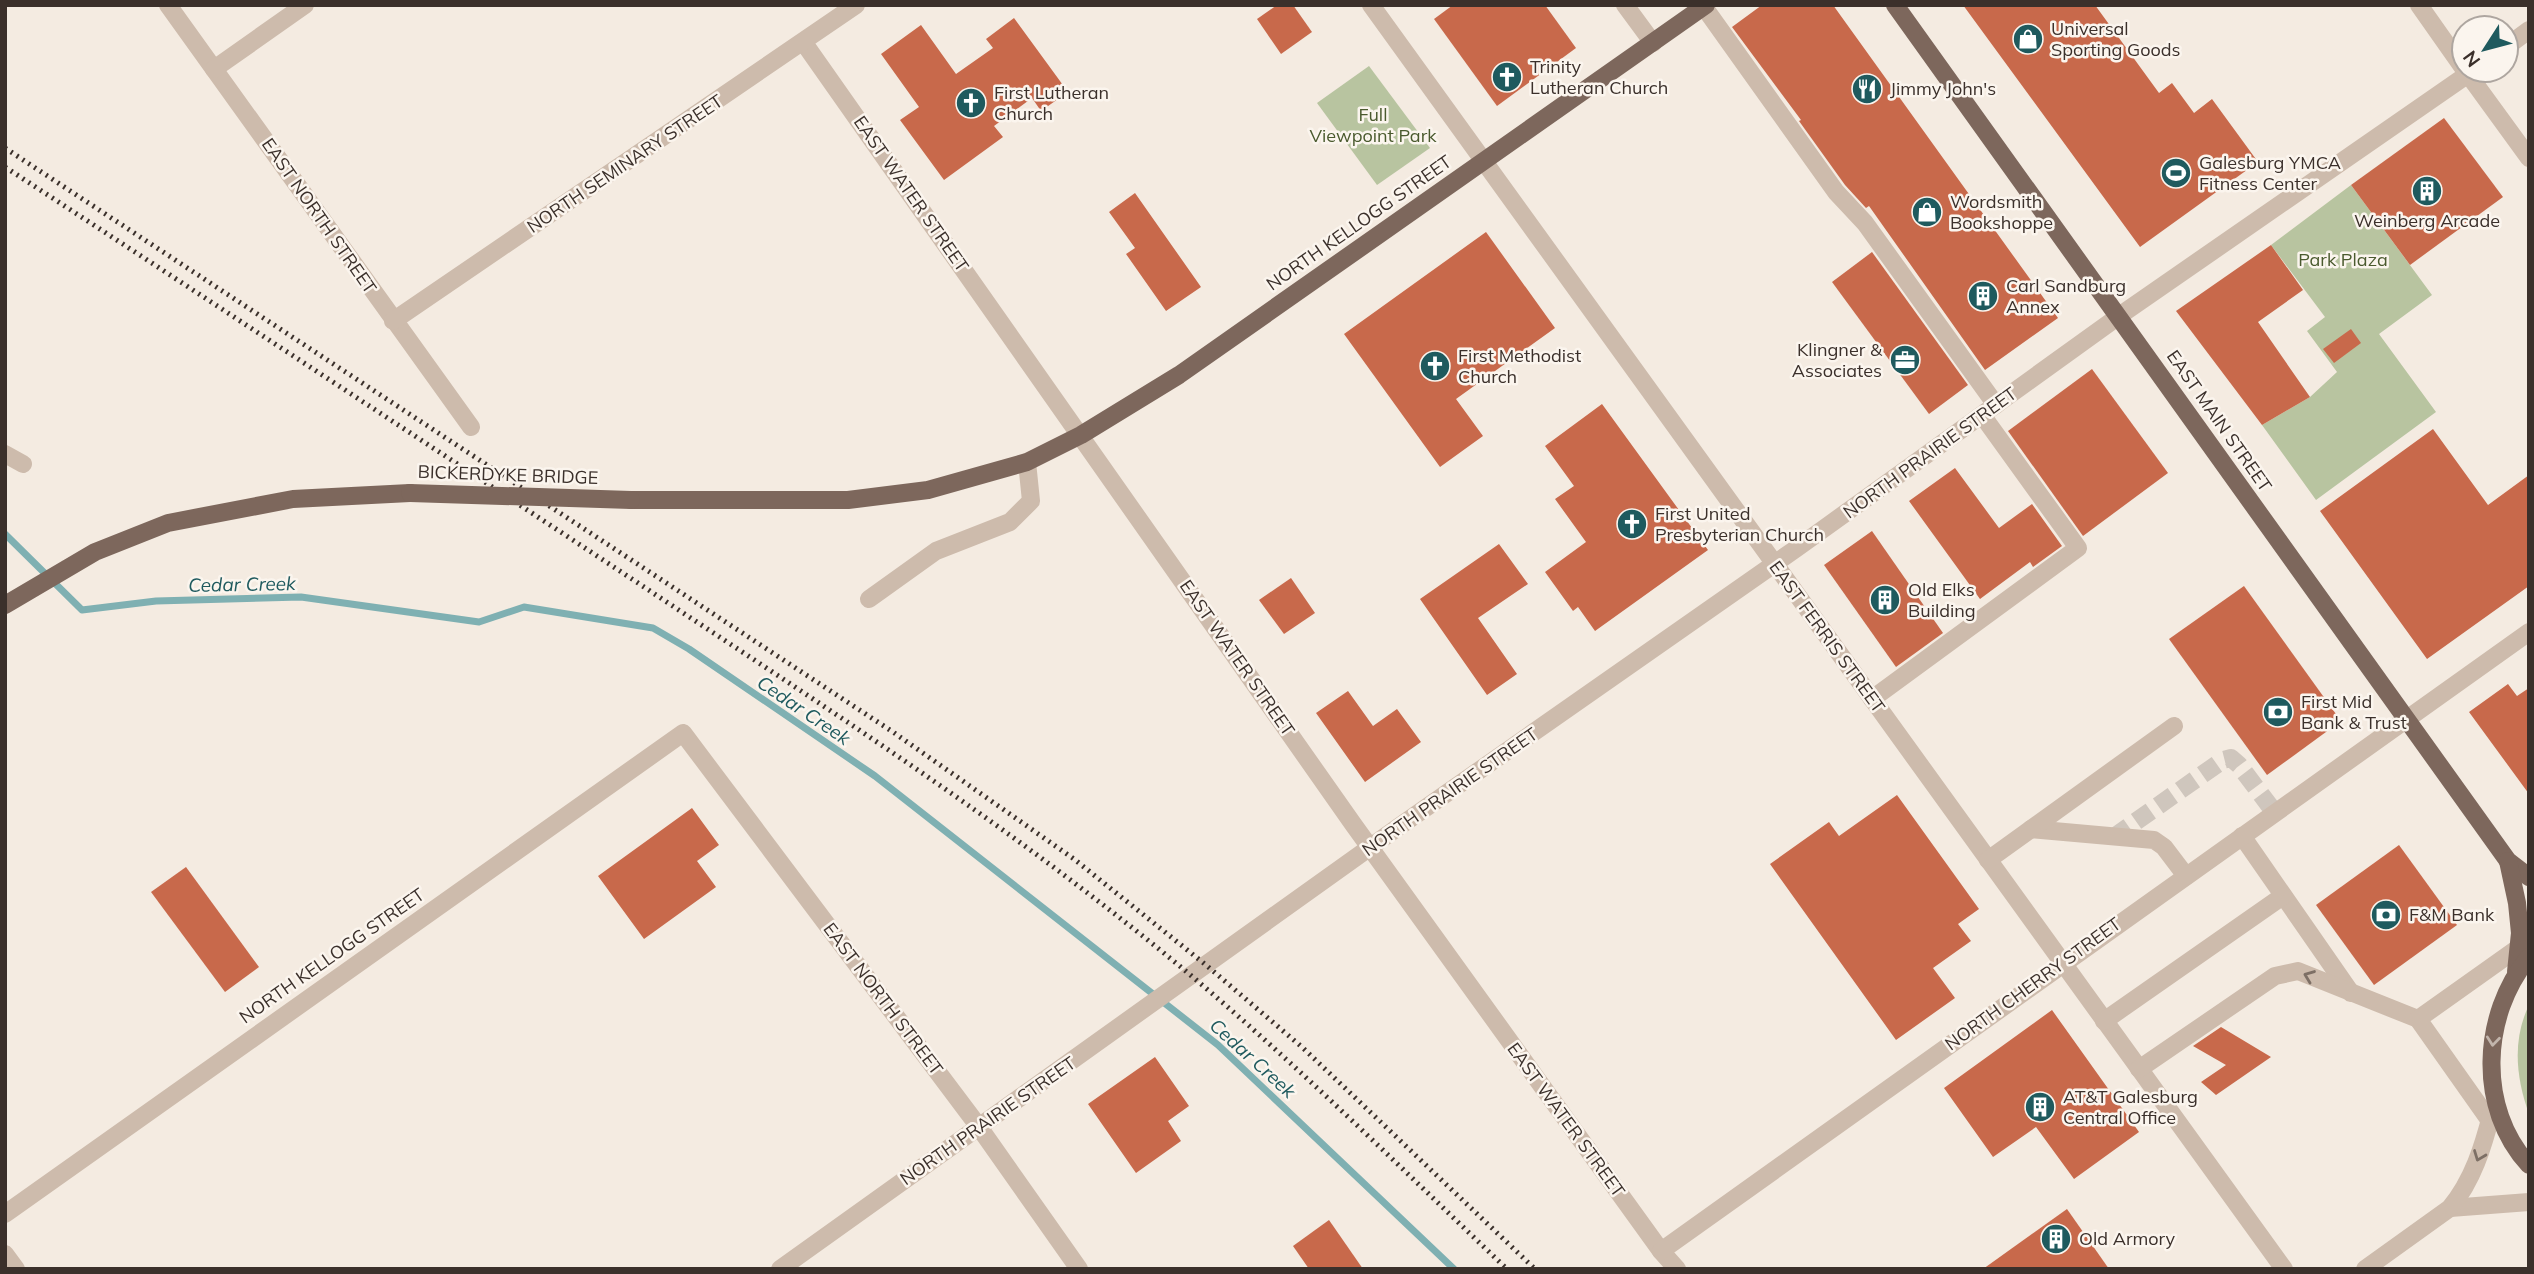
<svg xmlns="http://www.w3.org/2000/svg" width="2534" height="1274" viewBox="0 0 2534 1274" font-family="Mulish,sans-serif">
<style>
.green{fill:#b8c4a0}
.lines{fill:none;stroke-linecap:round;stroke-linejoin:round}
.stream{stroke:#7fb0b2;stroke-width:7}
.building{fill:#c8694b}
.minor-tunnel{stroke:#cfc6bd;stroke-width:18;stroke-dasharray:18 9;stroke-linecap:butt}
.minor{stroke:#cdbbac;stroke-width:18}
.major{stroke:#7d675c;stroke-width:18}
.rail{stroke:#3b302b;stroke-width:5;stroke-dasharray:2 5;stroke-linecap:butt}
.major-bridge{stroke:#7d675c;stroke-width:18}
.oneway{stroke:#7d6f65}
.oneway2{stroke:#c2b5ac}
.labels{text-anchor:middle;stroke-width:5;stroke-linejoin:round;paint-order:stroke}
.poi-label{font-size:18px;fill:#3b302b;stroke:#fbf5ee;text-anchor:start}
.park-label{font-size:18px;fill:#4a5a2e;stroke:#fbf5ee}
.street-label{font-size:18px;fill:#3b302b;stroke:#fbf5ee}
.water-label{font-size:19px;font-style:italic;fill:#1f5a5e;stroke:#fbf5ee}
</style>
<rect width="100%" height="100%" fill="#f4ebe1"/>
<g class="green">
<polygon points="1369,66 1430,148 1377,185 1317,103"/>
<polygon points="2351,185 2432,295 2379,334 2436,412 2316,500 2262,425 2310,397 2337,372 2307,331 2325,317 2271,245"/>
<path d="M2529,1005V1114C2516,1078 2512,1040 2529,1005Z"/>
</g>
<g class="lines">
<polyline class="stream" points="5,534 82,610 156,601 301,597 479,622 524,607 653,628 689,649 875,776 1218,1045 1454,1269"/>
</g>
<g class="building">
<polygon points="1277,5 1293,5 1312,32 1281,54 1257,19"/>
<polygon points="1453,5 1545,5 1576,48 1497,106 1434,19"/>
<polygon points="1762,5 1833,5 2058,318 1985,370 1869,206 1866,208 1845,185 1799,121 1801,120 1732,27"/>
<polygon points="1963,5 2095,5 2159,93 2172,83 2194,113 2212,99 2258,162 2140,247"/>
<polygon points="1014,18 1068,92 1041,111 1032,98 994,126 1003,137 944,180 900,120 919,107 881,54 921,25 956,74 993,48 986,39"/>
<polygon points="2444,118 2503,197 2410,265 2351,185"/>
<polygon points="1135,193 1201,287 1166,311 1126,254 1135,248 1109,212"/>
<polygon points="1486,232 1555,328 1456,399 1483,436 1440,467 1344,334"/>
<polygon points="2271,245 2303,290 2258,322 2310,397 2262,425 2176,311"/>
<polygon points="1872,252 1968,385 1929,414 1832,282"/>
<polygon points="2351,329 2361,343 2334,363 2323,349"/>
<polygon points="2092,369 2168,473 2083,536 2008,431"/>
<polygon points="1602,404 1708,550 1595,631 1578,607 1573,611 1545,572 1586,542 1555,499 1574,486 1545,446"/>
<polygon points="2433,429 2488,505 2529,475 2529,586 2427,659 2320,511"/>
<polygon points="1955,468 1999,528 2032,504 2062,546 2033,567 2030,562 1980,599 1909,501"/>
<polygon points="1872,531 1943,633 1896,667 1824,565"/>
<polygon points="1499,544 1528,584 1478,618 1517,674 1487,695 1420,599"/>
<polygon points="1291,578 1315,613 1284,634 1259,600"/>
<polygon points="2244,586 2341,721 2267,775 2169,639"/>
<polygon points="2508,684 2517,696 2529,688 2529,794 2469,712"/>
<polygon points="1348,691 1373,726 1397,709 1421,742 1365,782 1316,713"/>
<polygon points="1897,795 1979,909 1958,924 1971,941 1933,968 1955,998 1896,1040 1770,864 1829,822 1839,836"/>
<polygon points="692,808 719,845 697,861 716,887 644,939 598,876"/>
<polygon points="2399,845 2457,925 2374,985 2316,905"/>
<polygon points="186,867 259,967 225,992 151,892"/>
<polygon points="2052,1010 2139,1132 2074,1179 2036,1127 1993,1157 1944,1088"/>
<polygon points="2221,1027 2271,1057 2216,1095 2201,1082 2226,1065 2193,1046"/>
<polygon points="1155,1057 1189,1106 1168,1121 1181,1141 1136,1173 1088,1104"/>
<polygon points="2067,1209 2109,1269 1983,1269"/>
<polygon points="1329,1220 1363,1269 1309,1269 1293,1246"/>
</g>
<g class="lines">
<polyline class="minor-tunnel" points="2114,837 2223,760 2231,758 2239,765 2275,813"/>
<g class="minor">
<polyline points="168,5 471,427"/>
<polyline points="1371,5 2284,1269"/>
<polyline points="1625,5 1653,43"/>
<polyline points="2419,5 2464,69"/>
<polyline points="1704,7 1836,192 1865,223 1996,405"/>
<polyline points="804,43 1353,824 1661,1251 1677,1269"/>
<polyline points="2506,47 2529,30"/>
<polyline points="214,69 305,5"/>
<polyline points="2465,70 2529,158"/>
<polyline points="393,321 856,5"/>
<polyline points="5,454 23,464"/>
<polyline points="869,599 936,551 1010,522 1031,501 1027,462"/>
<polyline points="1872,699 2078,548 1982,415"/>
<polyline points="2031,829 2154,840 2164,847 2186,876"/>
<polyline points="2242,836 2351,993"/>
<polyline points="1988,860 2174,726"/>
<polyline points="2104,1021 2283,896"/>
<polyline points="2139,1069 2275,976 2298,971 2418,1019"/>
<polyline points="2490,1121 2418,1019 2518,948"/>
<polyline points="2450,1208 2529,1202"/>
<polyline points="5,1214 683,733 979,1127 1079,1269"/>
<polyline points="1661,1251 2529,632"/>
<polyline points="5,1254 16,1269"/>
<polyline points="780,1269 1397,828 1797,548 2119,316 2474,70"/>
<path d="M2365,1269L2450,1208C2473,1180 2483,1147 2492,1112"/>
</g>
<g class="major">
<polyline points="1895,5 2508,861 2529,877"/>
<polyline points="631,500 848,500 928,490 1027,462 1081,435 1179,375 1706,5"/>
<polyline points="5,605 95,552 168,523 293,499 410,493"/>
<polyline points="2508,861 2517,903 2520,933 2516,972"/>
<path d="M2529,957C2481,1015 2477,1109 2529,1165"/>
</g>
<g class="rail">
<polyline points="5,148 893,732 1074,859 1206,965 1303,1048 1535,1269"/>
<path d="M5,167C215,304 424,442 632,579C799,690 968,798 1125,922C1261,1028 1383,1151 1507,1269"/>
</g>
<polyline class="major-bridge" points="410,493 631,500"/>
</g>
<defs><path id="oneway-chevron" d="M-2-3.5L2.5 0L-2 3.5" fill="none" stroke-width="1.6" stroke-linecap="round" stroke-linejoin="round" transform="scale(1.75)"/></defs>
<g class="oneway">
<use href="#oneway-chevron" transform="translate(2309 976) rotate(-159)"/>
<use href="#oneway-chevron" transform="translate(2479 1156) rotate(111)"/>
</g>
<use class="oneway2" href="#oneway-chevron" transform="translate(2493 1041) rotate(96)"/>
<defs>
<g id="shop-disc" transform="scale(1.575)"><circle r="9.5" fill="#1f5a5e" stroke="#fbf5ee"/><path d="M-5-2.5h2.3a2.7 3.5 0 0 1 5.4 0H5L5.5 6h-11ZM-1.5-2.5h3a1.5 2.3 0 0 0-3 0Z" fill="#fff"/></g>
<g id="church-disc" transform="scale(1.575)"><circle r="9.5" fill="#1f5a5e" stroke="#fbf5ee"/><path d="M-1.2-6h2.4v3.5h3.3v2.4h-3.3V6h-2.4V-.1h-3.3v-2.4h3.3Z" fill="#fff"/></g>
<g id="restaurant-disc" transform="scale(1.575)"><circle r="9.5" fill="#1f5a5e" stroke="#fbf5ee"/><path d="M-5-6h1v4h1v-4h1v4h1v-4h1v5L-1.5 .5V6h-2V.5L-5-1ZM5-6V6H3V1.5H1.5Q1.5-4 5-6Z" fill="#fff"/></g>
<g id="stadium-disc" transform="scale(1.575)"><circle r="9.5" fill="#1f5a5e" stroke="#fbf5ee"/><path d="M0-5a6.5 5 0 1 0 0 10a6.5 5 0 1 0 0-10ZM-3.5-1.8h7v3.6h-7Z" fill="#fff"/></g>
<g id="building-disc" transform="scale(1.575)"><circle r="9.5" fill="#1f5a5e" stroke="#fbf5ee"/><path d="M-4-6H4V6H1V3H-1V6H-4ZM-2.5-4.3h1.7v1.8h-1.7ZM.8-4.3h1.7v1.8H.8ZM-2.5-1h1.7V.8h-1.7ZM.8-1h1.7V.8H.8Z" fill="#fff"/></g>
<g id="office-disc" transform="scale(1.575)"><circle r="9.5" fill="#1f5a5e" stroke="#fbf5ee"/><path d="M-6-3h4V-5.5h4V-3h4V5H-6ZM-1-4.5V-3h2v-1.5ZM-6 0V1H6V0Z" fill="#fff"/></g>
<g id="bank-disc" transform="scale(1.575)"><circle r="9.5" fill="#1f5a5e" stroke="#fbf5ee"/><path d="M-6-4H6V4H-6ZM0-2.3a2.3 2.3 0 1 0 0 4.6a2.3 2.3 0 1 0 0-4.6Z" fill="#fff"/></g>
</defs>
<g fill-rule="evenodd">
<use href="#shop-disc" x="2028" y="39"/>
<use href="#church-disc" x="1507" y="77"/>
<use href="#restaurant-disc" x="1867" y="89"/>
<use href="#church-disc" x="971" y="103"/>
<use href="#stadium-disc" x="2176" y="173"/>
<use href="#building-disc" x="2427" y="191"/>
<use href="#shop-disc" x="1927" y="212"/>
<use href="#building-disc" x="1983" y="296"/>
<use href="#office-disc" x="1905" y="360"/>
<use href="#church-disc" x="1435" y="366"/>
<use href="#church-disc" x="1632" y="524"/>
<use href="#building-disc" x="1885" y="600"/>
<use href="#bank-disc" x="2278" y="712"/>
<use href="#bank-disc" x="2386" y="915"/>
<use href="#building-disc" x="2040" y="1107"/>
<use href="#building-disc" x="2056" y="1239"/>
</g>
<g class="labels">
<g class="poi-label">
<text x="2051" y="35">Universal<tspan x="2051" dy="21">Sporting Goods</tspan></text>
<text x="1530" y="73">Trinity<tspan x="1530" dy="21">Lutheran Church</tspan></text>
<text x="1890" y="95">Jimmy John's</text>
<text x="994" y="99">First Lutheran<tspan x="994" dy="21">Church</tspan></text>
<text x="2199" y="169">Galesburg YMCA<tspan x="2199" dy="21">Fitness Center</tspan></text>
<text x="1950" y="208">Wordsmith<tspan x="1950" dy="21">Bookshoppe</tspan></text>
<text x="2427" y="227" text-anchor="middle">Weinberg Arcade</text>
<text x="2006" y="292">Carl Sandburg<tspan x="2006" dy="21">Annex</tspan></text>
<text x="1882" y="356" text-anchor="end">Klingner &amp;<tspan x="1882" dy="21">Associates</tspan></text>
<text x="1458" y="362">First Methodist<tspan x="1458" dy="21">Church</tspan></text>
<text x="1655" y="520">First United<tspan x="1655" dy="21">Presbyterian Church</tspan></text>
<text x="1908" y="596">Old Elks<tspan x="1908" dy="21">Building</tspan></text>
<text x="2301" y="708">First Mid<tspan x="2301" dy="21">Bank &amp; Trust</tspan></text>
<text x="2409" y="921">F&amp;M Bank</text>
<text x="2063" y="1103">AT&amp;T Galesburg<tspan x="2063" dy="21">Central Office</tspan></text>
<text x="2079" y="1245">Old Armory</text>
</g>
<g class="park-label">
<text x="1373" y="121">Full<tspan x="1373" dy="21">Viewpoint Park</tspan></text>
<text x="2343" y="266">Park Plaza</text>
</g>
<g class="street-label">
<text transform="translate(625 164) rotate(-34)" y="6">NORTH SEMINARY STREET</text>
<text transform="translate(911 194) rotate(55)" y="6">EAST WATER STREET</text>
<text transform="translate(319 216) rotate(55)" y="6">EAST NORTH STREET</text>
<text transform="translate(1359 223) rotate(-35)" y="6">NORTH KELLOGG STREET</text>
<text transform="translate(2219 421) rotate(55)" y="6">EAST MAIN STREET</text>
<text transform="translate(1930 453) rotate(-36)" y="6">NORTH PRAIRIE STREET</text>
<text transform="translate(508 475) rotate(2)" y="6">BICKERDYKE BRIDGE</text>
<text transform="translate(1827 637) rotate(54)" y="6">EAST FERRIS STREET</text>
<text transform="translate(1237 658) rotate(55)" y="6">EAST WATER STREET</text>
<text transform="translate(1450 792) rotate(-35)" y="6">NORTH PRAIRIE STREET</text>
<text transform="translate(332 956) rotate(-35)" y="6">NORTH KELLOGG STREET</text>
<text transform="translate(2033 984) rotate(-36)" y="6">NORTH CHERRY STREET</text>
<text transform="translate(883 999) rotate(53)" y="6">EAST NORTH STREET</text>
<text transform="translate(1566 1120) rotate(54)" y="6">EAST WATER STREET</text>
<text transform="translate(988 1121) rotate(-35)" y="6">NORTH PRAIRIE STREET</text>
</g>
<g class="water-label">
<text transform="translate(242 584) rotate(-1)" y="7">Cedar Creek</text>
<text transform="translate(804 710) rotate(34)" y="7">Cedar Creek</text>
<text transform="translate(1253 1058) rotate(42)" y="7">Cedar Creek</text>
</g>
</g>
<rect width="2534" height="1274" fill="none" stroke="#3b302b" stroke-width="14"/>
<g transform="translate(2485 49) rotate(234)"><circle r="33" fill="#fbf5ee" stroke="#aea6a0" stroke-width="2"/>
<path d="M0-5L12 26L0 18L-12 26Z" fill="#1f5a5e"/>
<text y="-10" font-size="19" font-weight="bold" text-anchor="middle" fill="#3b302b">N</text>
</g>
</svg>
